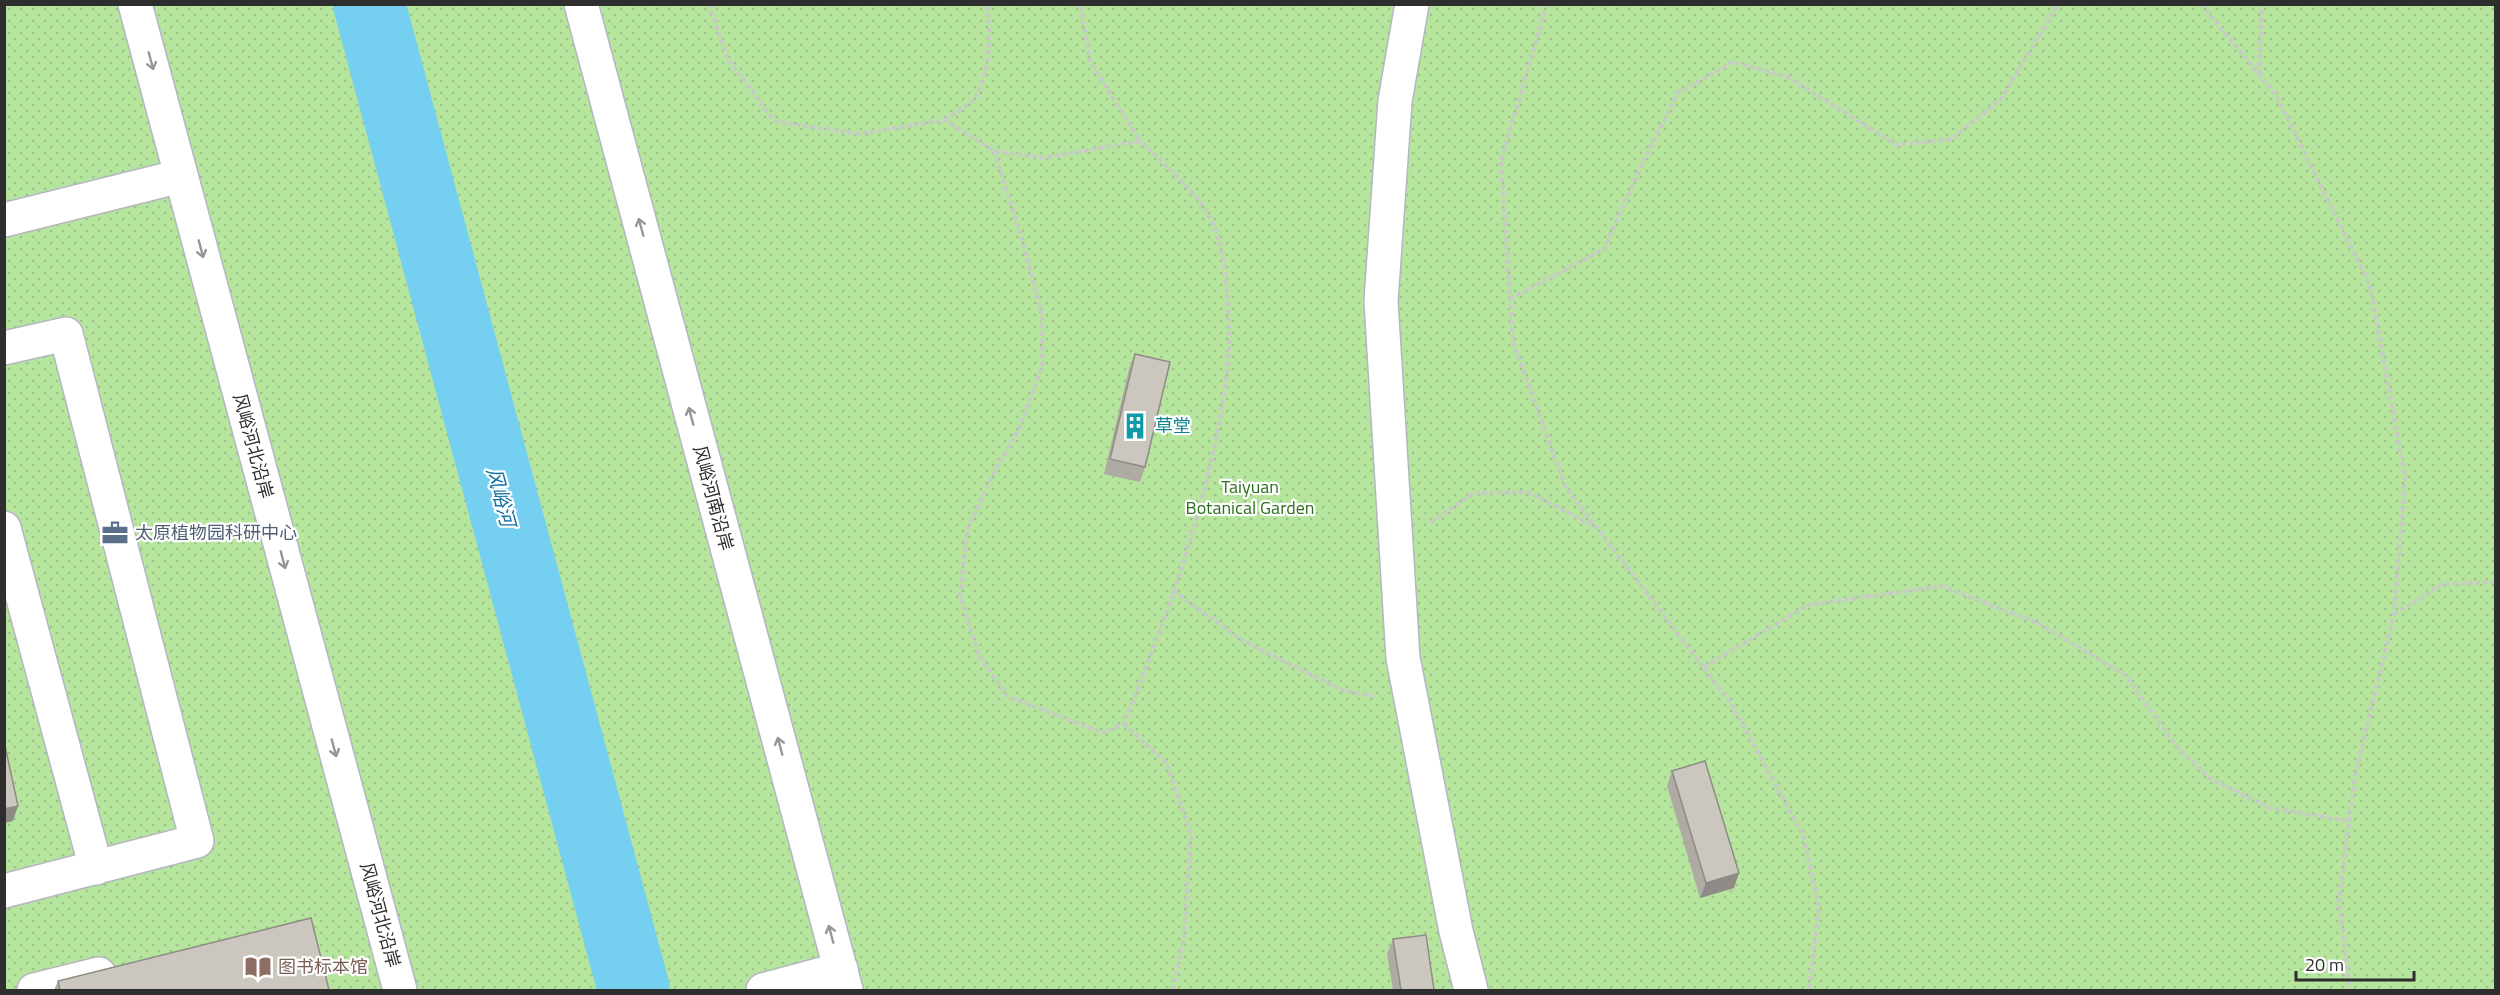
<svg xmlns="http://www.w3.org/2000/svg" width="2500" height="995" viewBox="0 0 2500 995" font-family="'Titillium Web','Noto Sans SC',sans-serif">
<style>
.garden{fill:url(#garden-dots)}
.lines{fill:none;stroke-linecap:round;stroke-linejoin:round}
.river{stroke:#75cff0;stroke-width:72}
.minor-casing{stroke:#b4b7c1;stroke-width:36}
.path{stroke:#c9c9c9;stroke-width:4;stroke-dasharray:4.5 3;stroke-linecap:butt}
.minor{stroke:#fff;stroke-width:33}
.wall{fill:#afaba4}
.shaded-wall{fill:#8e8b86}
.building{fill:#cbc7bf;stroke:#8e8b86;stroke-width:1.5}
.oneway{stroke:#969696}
.labels{text-anchor:middle;stroke-width:4.5;stroke-linejoin:round;paint-order:stroke}
.culture-label{font-size:18px;fill:#0d838f;stroke:#fff;text-anchor:start}
.street-label{font-size:18px;fill:#2e2e2e;stroke:#fff}
.park-label{font-size:18px;fill:#2c6e1b;stroke:#fff}
.service-label{font-size:18px;fill:#4e5e75;stroke:#fff;text-anchor:start}
.education-label{font-size:18px;fill:#785e54;stroke:#fff;text-anchor:start}
.water-label{font-size:20px;font-style:italic;fill:#0d6fa3;stroke:#fff}
</style>
<defs>
<pattern id="garden-dots" width="8" height="8" patternUnits="userSpaceOnUse" patternTransform="scale(1.5)"><rect width="8" height="8" fill="#b6e59e"/><path d="M2 2h.1M6 6h.1" fill="none" stroke="#9dc588" stroke-width="1.8" stroke-linecap="round"/></pattern>
</defs>
<rect width="100%" height="100%" fill="#efe9e1"/>
<rect class="garden" x="5" y="5" width="2490" height="985"/>
<g class="lines">
<polyline class="river" points="369,4 634,990"/>
<g class="minor-casing">
<g id="minor">
<polyline points="135,4 400,990"/>
<polyline points="581,4 846,990"/>
<polyline points="1412,4 1395,101 1381,301 1403,658 1456,931 1471,990"/>
<polyline points="4,220 181,176"/>
<polyline points="4,348 66,334 197,841 4,891"/>
<polyline points="4,528 96,868"/>
<polyline points="34,990 99,974"/>
<polyline points="763,990 841,969"/>
</g>
</g>
<g class="path">
<polyline points="709,4 728,59 774,121 858,134 945,120 994,151 1043,158 1140,141 1090,61 1080,4"/>
<polyline points="1547,4 1501,161 1513,342 1565,486 1732,705 1803,835 1819,908 1809,990"/>
<polyline points="2201,4 2276,95 2370,285 2405,478 2394,614 2355,776 2339,901 2350,990"/>
<polyline points="2259,74 2262,4"/>
<path d="M945,120C953,114 965,108 972,101C990,81 992,29 986,4"/>
<path d="M994,151L1021,236L1042,316V366L1019,429L995,470L967,530L960,596L979,656L1007,696L1103,733L1124,724C1170,609 1220,472 1229,347C1230,331 1228,314 1227,297C1226,274 1222,239 1210,218C1194,190 1163,162 1140,141"/>
<polyline points="1510,299 1604,249 1642,164 1678,93 1733,62 1788,77 1897,145 1952,139 2002,98 2058,4"/>
<polyline points="1431,522 1474,493 1528,492 1595,527"/>
<polyline points="1173,591 1245,642 1342,690 1373,696"/>
<polyline points="2394,614 2443,584 2496,582"/>
<polyline points="1704,667 1808,605 1942,586 2040,624 2125,675 2177,747 2209,778 2270,808 2349,821"/>
<polyline points="1124,724 1166,763 1191,834 1184,938 1173,990"/>
</g>
<use href="#minor" class="minor"/>
</g>
<g class="wall">
<polygon points="1135,354 1145,467 1140,482 1104,474 1129,369"/>
<polygon points="1672,771 1734,888 1700,898 1667,786"/>
<polygon points="1393,939 1434,990 1393,990 1387,954"/>
<polygon points="58,981 329,990 54,990"/>
</g>
<g class="shaded-wall">
<polygon points="18,806 13,821 4,823 4,809"/>
<polygon points="1739,873 1734,888 1700,898 1706,883"/>
</g>
<g class="building">
<polygon points="1135,354 1170,362 1145,467 1110,459"/>
<polygon points="4,741 18,806 4,809"/>
<polygon points="1705,761 1739,873 1706,883 1672,771"/>
<polygon points="311,918 329,990 60,990 58,981"/>
<polygon points="1426,935 1434,990 1401,990 1393,939"/>
</g>
<defs><path id="oneway-shaft" d="M-6 0H5M1.5-3L5.5 0L1.5 3" fill="none" stroke-width="1.6" stroke-linecap="round" stroke-linejoin="round" transform="scale(1.5)"/></defs>
<g class="oneway">
<use href="#oneway-shaft" transform="translate(151 61) rotate(75)"/>
<use href="#oneway-shaft" transform="translate(641 227) rotate(-105)"/>
<use href="#oneway-shaft" transform="translate(201 249) rotate(75)"/>
<use href="#oneway-shaft" transform="translate(691 416) rotate(-105)"/>
<use href="#oneway-shaft" transform="translate(283 560) rotate(75)"/>
<use href="#oneway-shaft" transform="translate(780 746) rotate(-105)"/>
<use href="#oneway-shaft" transform="translate(334 748) rotate(75)"/>
<use href="#oneway-shaft" transform="translate(831 934) rotate(-105)"/>
</g>
<defs>
<g id="building-bare" transform="scale(2.07)"><path d="M-4-6H4V6H1V3H-1V6H-4ZM-2.5-4.3h1.7v1.8h-1.7ZM.8-4.3h1.7v1.8H.8ZM-2.5-1h1.7V.8h-1.7ZM.8-1h1.7V.8H.8Z" fill="#0f9aa8" stroke="#fff" stroke-width="2.5" paint-order="stroke"/></g>
<g id="office-bare" transform="scale(2.07)"><path d="M-6-3h4V-5.5h4V-3h4V5H-6ZM-1-4.5V-3h2v-1.5ZM-6 0V1H6V0Z" fill="#5c6f8a" stroke="#fff" stroke-width="2.5" paint-order="stroke"/></g>
<g id="library-bare" transform="scale(2.07)"><path d="M-6-4Q-3-5.5-.7-3.5V5Q-3 3-6 4ZM6-4Q3-5.5 .7-3.5V5Q3 3 6 4Z" fill="#8d6e63" stroke="#fff" stroke-width="2.5" paint-order="stroke"/></g>
</defs>
<g fill-rule="evenodd">
<use href="#building-bare" x="1135" y="426"/>
<use href="#office-bare" x="115" y="533"/>
<use href="#library-bare" x="258" y="967"/>
</g>
<g class="labels">
<g class="culture-label">
<text x="1155" y="432">草堂</text>
</g>
<g class="street-label">
<text transform="translate(253 446) rotate(75)" y="6">风峪河北沿岸</text>
<text transform="translate(713 498) rotate(75)" y="6">风峪河南沿岸</text>
<text transform="translate(380 915) rotate(75)" y="6">风峪河北沿岸</text>
</g>
<g class="park-label">
<text x="1250" y="493">Taiyuan<tspan x="1250" dy="21">Botanical Garden</tspan></text>
</g>
<g class="service-label">
<text x="135" y="539">太原植物园科研中心</text>
</g>
<g class="education-label">
<text x="278" y="973">图书标本馆</text>
</g>
<g class="water-label">
<text transform="translate(501 497) rotate(75)" y="7">风峪河</text>
</g>
</g>
<rect width="2500" height="995" fill="none" stroke="#2e2e2e" stroke-width="12"/>
<path d="M2296 971v9h118v-9" fill="none" stroke="#2e2e2e" stroke-width="3"/>
<text x="2305" y="971" font-size="18" fill="#2e2e2e" stroke="#ffffff" stroke-width="4.5" paint-order="stroke">20 m</text>
</svg>
